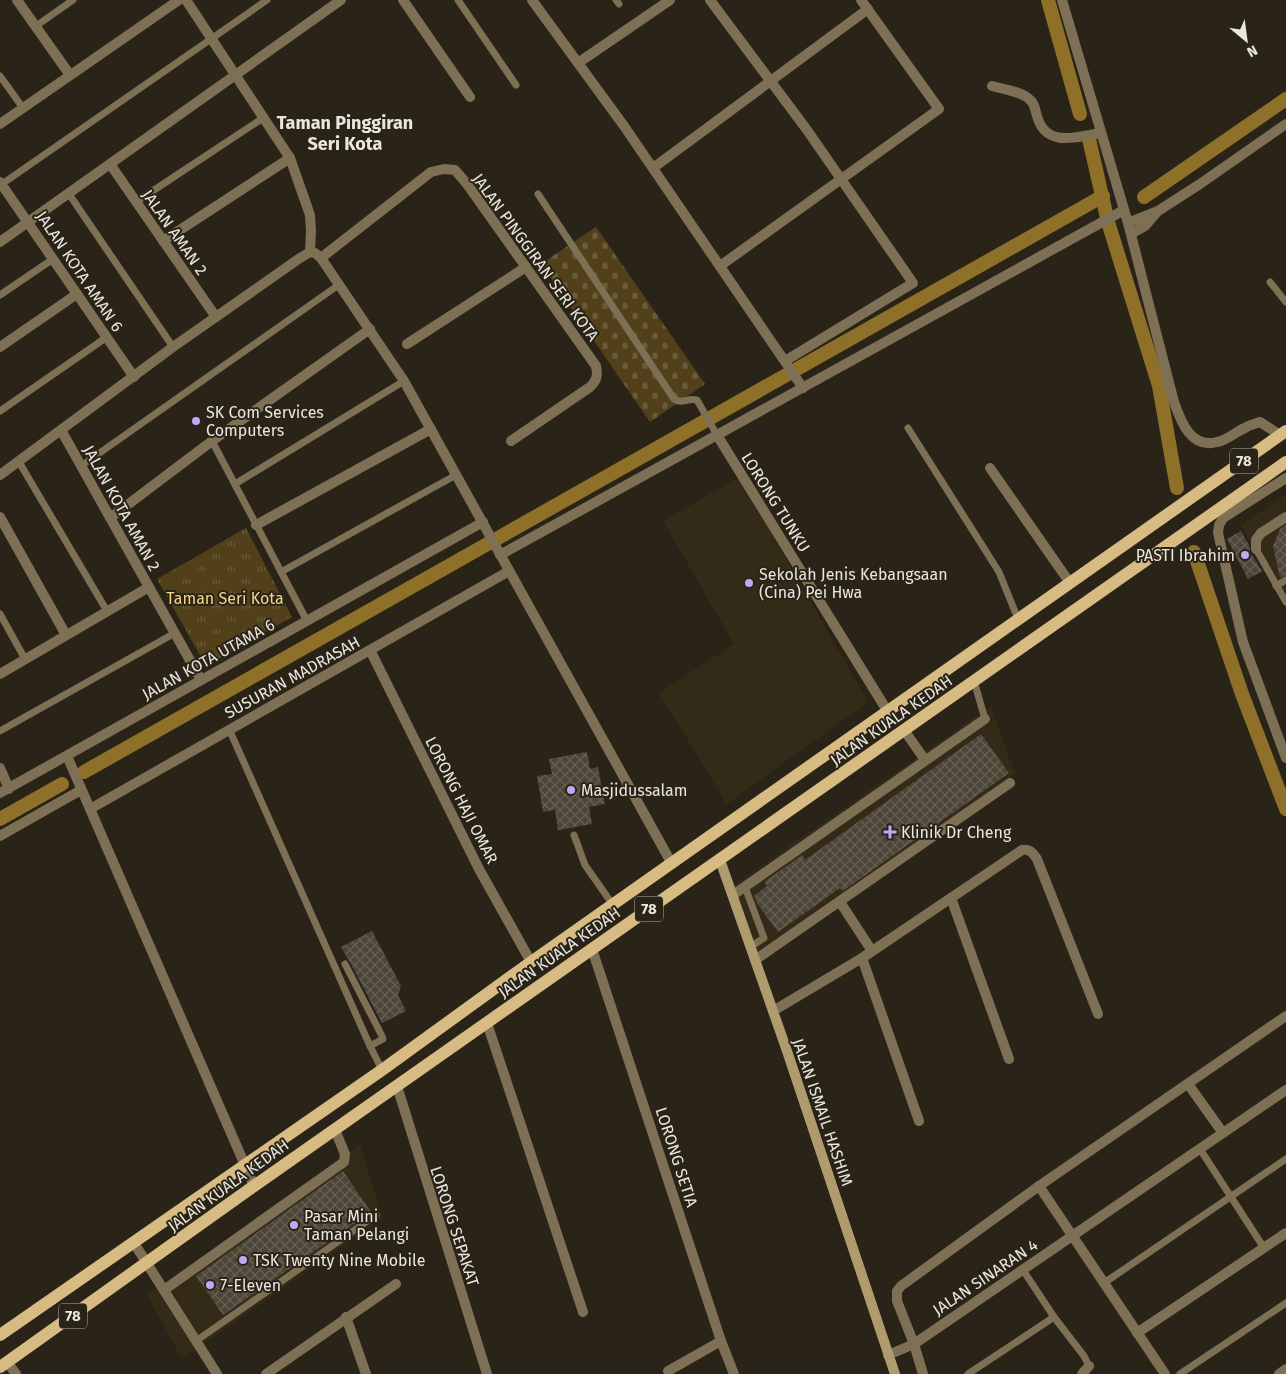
<svg xmlns="http://www.w3.org/2000/svg" width="1286" height="1374" viewBox="0 0 1286 1374" font-family="'Fira Sans',sans-serif">
<style>
.built{fill:#332a18}
.cemetery{fill:url(#cemetery-stones)}
.park{fill:url(#park-tufts)}
.lines{fill:none;stroke-linecap:round;stroke-linejoin:round}
.canal{stroke:#8f7029;stroke-width:14}
.building{fill:url(#building-cross-hatch)}
.lane{stroke:#7d7055;stroke-width:7}
.street{stroke:#7d7055;stroke-width:10}
.secondary{stroke:#b09b6e;stroke-width:10}
.primary{stroke:#d7bb82;stroke-width:12}
.poi-dot{fill:#bcaaf6;stroke:#2a2418;stroke-width:2}
.labels{text-anchor:middle;stroke-width:4;stroke-linejoin:round;paint-order:stroke}
.shield{fill:#2a2418;stroke:#b1aca3;stroke-width:1}
.shield-label{font-size:15px;font-weight:bold;fill:#ebe7df}
.street-label{font-size:16px;fill:#ebe7df;stroke:#2a2418}
.poi-label{font-size:16px;fill:#ebe7df;stroke:#2a2418;text-anchor:start}
.park-label{font-size:16px;fill:#f8d48a;stroke:#2a2418}
.neighbourhood-label{font-size:18px;font-weight:bold;fill:#ebe7df;stroke:#2a2418}
</style>
<defs>
<pattern id="cemetery-stones" width="16" height="16" patternUnits="userSpaceOnUse" patternTransform="scale(1.25)"><rect width="16" height="16" fill="#51401a"/><path d="M2 7V4a2 2 0 0 1 4 0v3zM10 15v-3a2 2 0 0 1 4 0v3z" fill="#6a5c3b"/></pattern>
<pattern id="park-tufts" width="24" height="20" patternUnits="userSpaceOnUse" patternTransform="scale(1.25)"><rect width="24" height="20" fill="#51401a"/><path d="M3 7l-1-3M5 7V3M7 7l1-3M15 17l-1-3M17 17v-4M19 17l1-3" fill="none" stroke="#6a5c3b"/></pattern>
<pattern id="building-cross-hatch" width="8" height="8" patternUnits="userSpaceOnUse" patternTransform="scale(1.25)"><rect width="8" height="8" fill="#4c4538"/><path d="M0 0l8 8M0 8l8-8" fill="none" stroke="#666054"/></pattern>
</defs>
<rect width="100%" height="100%" fill="#2a2418"/>
<g class="built">
<polygon points="739,477 868,702 727,804 659,693 734,644 663,521"/>
<polygon points="1286,494 1286,591 1279,595 1241,525"/>
<polygon points="991,706 1015,774 750,959 725,891"/>
<polygon points="360,1145 383,1218 182,1359 147,1295"/>
</g>
<polygon class="cemetery" points="596,227 705,384 650,422 541,264"/>
<polygon class="park" points="246,528 292,617 206,666 157,579"/>
<g class="lines">
<g class="canal">
<polyline points="1048,0 1080,114"/>
<polyline points="1089,139 1108,222 1159,386 1177,488"/>
<polyline points="1144,197 1286,99"/>
<polyline points="1194,552 1242,694 1286,809"/>
<polyline points="84,772 1103,196"/>
<polyline points="0,819 62,784"/>
</g>
</g>
<g class="building">
<polygon points="1286,525 1286,575 1280,578 1273,546 1280,529"/>
<polygon points="1241,531 1249,545 1250,552 1262,571 1248,579 1227,539"/>
<polygon points="981,734 1009,773 843,891 840,888 778,932 757,903 754,896 767,886 764,882 802,855 805,860"/>
<polygon points="587,752 590,769 598,767 605,804 589,807 592,824 558,830 555,810 543,812 537,776 552,774 549,759"/>
<polygon points="372,931 401,986 398,995 406,1011 382,1023 350,962 341,947"/>
<polygon points="343,1171 371,1212 223,1315 196,1276"/>
</g>
<g class="lines">
<g class="lane">
<polyline points="458,0 516,85"/>
<polyline points="616,0 619,4"/>
<polyline points="36,26 73,0"/>
<polyline points="0,76 23,108"/>
<polyline points="2,184 267,0"/>
<polyline points="69,194 173,347"/>
<path d="M538,194L674,399C682,405 688,397 697,400L717,435"/>
<polyline points="136,202 263,118"/>
<polyline points="1270,282 1286,302"/>
<polyline points="0,295 53,259"/>
<polyline points="0,411 107,337"/>
<polyline points="908,428 999,572 1018,619"/>
<polyline points="212,441 307,621"/>
<polyline points="19,462 107,611"/>
<polyline points="81,466 340,284"/>
<polyline points="235,484 404,381"/>
<polyline points="1256,549 1286,602"/>
<polyline points="281,572 456,475"/>
<polyline points="1276,586 1286,580"/>
<polyline points="0,614 25,659"/>
<polyline points="974,681 985,719"/>
<polyline points="229,729 370,1046 382,1070"/>
<polyline points="0,731 175,633"/>
<polyline points="574,835 585,865 613,905"/>
<polyline points="745,887 764,938 750,947"/>
<polyline points="345,964 382,1036 383,1039 370,1046"/>
<polyline points="1200,1149 1264,1248"/>
<polyline points="1023,1270 1054,1317 1084,1356 1089,1366"/>
<polyline points="1104,1283 1286,1159"/>
<polyline points="196,1341 376,1215"/>
<polyline points="968,1374 1054,1317"/>
<polyline points="1180,1374 1286,1303"/>
</g>
<g class="street">
<polyline points="17,0 70,75"/>
<polyline points="186,0 290,158 310,215 311,231 310,252"/>
<polyline points="403,0 470,97"/>
<polyline points="532,0 624,126 803,388"/>
<polyline points="710,0 807,130 913,283 785,361"/>
<path d="M1062,0L1128,223L1174,402C1181,422 1191,449 1217,442C1228,440 1235,432 1245,428C1249,425 1255,424 1260,422L1280,435"/>
<polyline points="578,63 670,0"/>
<path d="M992,86C1003,89 1020,91 1029,99C1035,103 1035,110 1037,116C1046,148 1076,137 1100,133"/>
<polyline points="0,124 179,0"/>
<polyline points="110,164 216,317"/>
<polyline points="653,168 868,9"/>
<polyline points="0,182 134,377"/>
<polyline points="1128,223 1158,211 1200,184 1286,124"/>
<polyline points="1131,234 1145,226 1157,212"/>
<polyline points="163,241 290,158"/>
<polyline points="0,242 341,0"/>
<path d="M321,258L431,172L444,169L455,170L467,184L596,366C598,376 597,380 590,387L511,441"/>
<polyline points="720,266 939,109 861,0"/>
<polyline points="407,344 526,267"/>
<polyline points="0,347 77,294"/>
<polyline points="61,430 201,680"/>
<polyline points="717,435 888,712"/>
<polyline points="990,468 1070,583"/>
<polyline points="0,475 173,347 300,258 310,252 315,253 321,258 404,381 672,864"/>
<polyline points="1286,478 1223,518 1219,525 1218,533 1243,642 1286,758"/>
<polyline points="0,517 66,635"/>
<polyline points="110,518 212,441 370,329"/>
<polyline points="256,525 431,429"/>
<polyline points="1256,549 1256,540 1261,533 1286,517"/>
<polyline points="500,555 1124,210"/>
<polyline points="370,650 479,869 531,962"/>
<polyline points="0,674 149,587"/>
<polyline points="904,730 925,760"/>
<polyline points="67,756 254,1186"/>
<polyline points="0,768 9,789"/>
<polyline points="0,793 483,522"/>
<polyline points="90,809 509,571"/>
<polyline points="0,836 81,790"/>
<polyline points="733,895 985,719"/>
<polyline points="951,898 1009,1059"/>
<polyline points="840,902 872,951"/>
<polyline points="592,949 721,1341 734,1374"/>
<polyline points="862,958 919,1121"/>
<polyline points="755,960 1010,783"/>
<path d="M773,1011L862,958L1022,850C1030,849 1032,852 1037,859L1098,1014"/>
<polyline points="487,1023 583,1312"/>
<polyline points="1188,1084 1223,1133"/>
<polyline points="397,1086 487,1374"/>
<polyline points="1039,1186 1165,1374"/>
<polyline points="134,1243 217,1374"/>
<polyline points="164,1290 344,1162 345,1154 335,1130"/>
<polyline points="346,1317 366,1374"/>
<polyline points="1137,1333 1286,1233"/>
<polyline points="888,1355 914,1344 1286,1090"/>
<polyline points="7,1362 16,1374"/>
<polyline points="668,1371 721,1341"/>
<polyline points="266,1374 396,1284"/>
<polyline points="923,1374 914,1344 897,1301 897,1291 901,1286 1039,1186 1286,1016"/>
<polyline points="1082,1374 1089,1366"/>
<polyline points="1279,1374 1286,1369"/>
</g>
<polyline class="secondary" points="720,860 787,1051 895,1374"/>
<g class="primary">
<polyline points="0,1335 382,1070 531,962 1286,431"/>
<polyline points="0,1367 254,1186 1286,462"/>
</g>
</g>
<g class="poi-dot">
<circle cx="196" cy="421" r="5"/>
<circle cx="1245" cy="555" r="5"/>
<circle cx="749" cy="583" r="5"/>
<circle cx="571" cy="790" r="5"/>
<path d="M887.5 824.5h5v5h5v5h-5v5h-5v-5h-5v-5h5z"/>
<circle cx="294" cy="1225" r="5"/>
<circle cx="243" cy="1260" r="5"/>
<circle cx="210" cy="1285" r="5"/>
</g>
<g class="labels">
<g class="shield">
<rect x="1230" y="448.5" width="28" height="25" rx="4"/>
<rect x="635" y="896.5" width="28" height="25" rx="4"/>
<rect x="59" y="1303.5" width="28" height="25" rx="4"/>
</g>
<g class="shield-label">
<text x="1244" y="466">78</text>
<text x="649" y="914">78</text>
<text x="73" y="1321">78</text>
</g>
<g class="street-label">
<text transform="translate(175 232) rotate(55)" y="6">JALAN AMAN 2</text>
<text transform="translate(536 257) rotate(54)" y="6">JALAN PINGGIRAN SERI KOTA</text>
<text transform="translate(80 271) rotate(56)" y="6">JALAN KOTA AMAN 6</text>
<text transform="translate(776 502) rotate(58)" y="6">LORONG TUNKU</text>
<text transform="translate(122 508) rotate(61)" y="6">JALAN KOTA AMAN 2</text>
<text transform="translate(208 659) rotate(-29)" y="6">JALAN KOTA UTAMA 6</text>
<text transform="translate(292 677) rotate(-29)" y="6">SUSURAN MADRASAH</text>
<text transform="translate(891 720) rotate(-35)" y="6">JALAN KUALA KEDAH</text>
<text transform="translate(462 800) rotate(63)" y="6">LORONG HAJI OMAR</text>
<text transform="translate(559 952) rotate(-35)" y="6">JALAN KUALA KEDAH</text>
<text transform="translate(823 1112) rotate(71)" y="6">JALAN ISMAIL HASHIM</text>
<text transform="translate(677 1157) rotate(72)" y="6">LORONG SETIA</text>
<text transform="translate(228 1185) rotate(-36)" y="6">JALAN KUALA KEDAH</text>
<text transform="translate(455 1226) rotate(72)" y="6">LORONG SEPAKAT</text>
<text transform="translate(985 1277) rotate(-34)" y="6">JALAN SINARAN 4</text>
</g>
<g class="poi-label">
<text x="206" y="418">SK Com Services<tspan x="206" dy="18">Computers</tspan></text>
<text x="1235" y="561" text-anchor="end">PASTI Ibrahim</text>
<text x="759" y="580">Sekolah Jenis Kebangsaan<tspan x="759" dy="18">(Cina) Pei Hwa</tspan></text>
<text x="581" y="796">Masjidussalam</text>
<text x="901" y="838">Klinik Dr Cheng</text>
<text x="304" y="1222">Pasar Mini<tspan x="304" dy="18">Taman Pelangi</tspan></text>
<text x="253" y="1266">TSK Twenty Nine Mobile</text>
<text x="220" y="1291">7-Eleven</text>
</g>
<g class="park-label">
<text x="225" y="604">Taman Seri Kota</text>
</g>
<g class="neighbourhood-label">
<text x="345" y="129">Taman Pinggiran<tspan x="345" dy="21">Seri Kota</tspan></text>
</g>
</g>
<g transform="translate(1246 40) rotate(151)" stroke="#2a2418" stroke-width="4" paint-order="stroke">
<path d="M0-4L9 19L0 12L-9 19Z" fill="#ebe7df"/>
<text y="-8" font-size="14" font-weight="bold" text-anchor="middle" fill="#ebe7df">N</text>
</g>
</svg>
